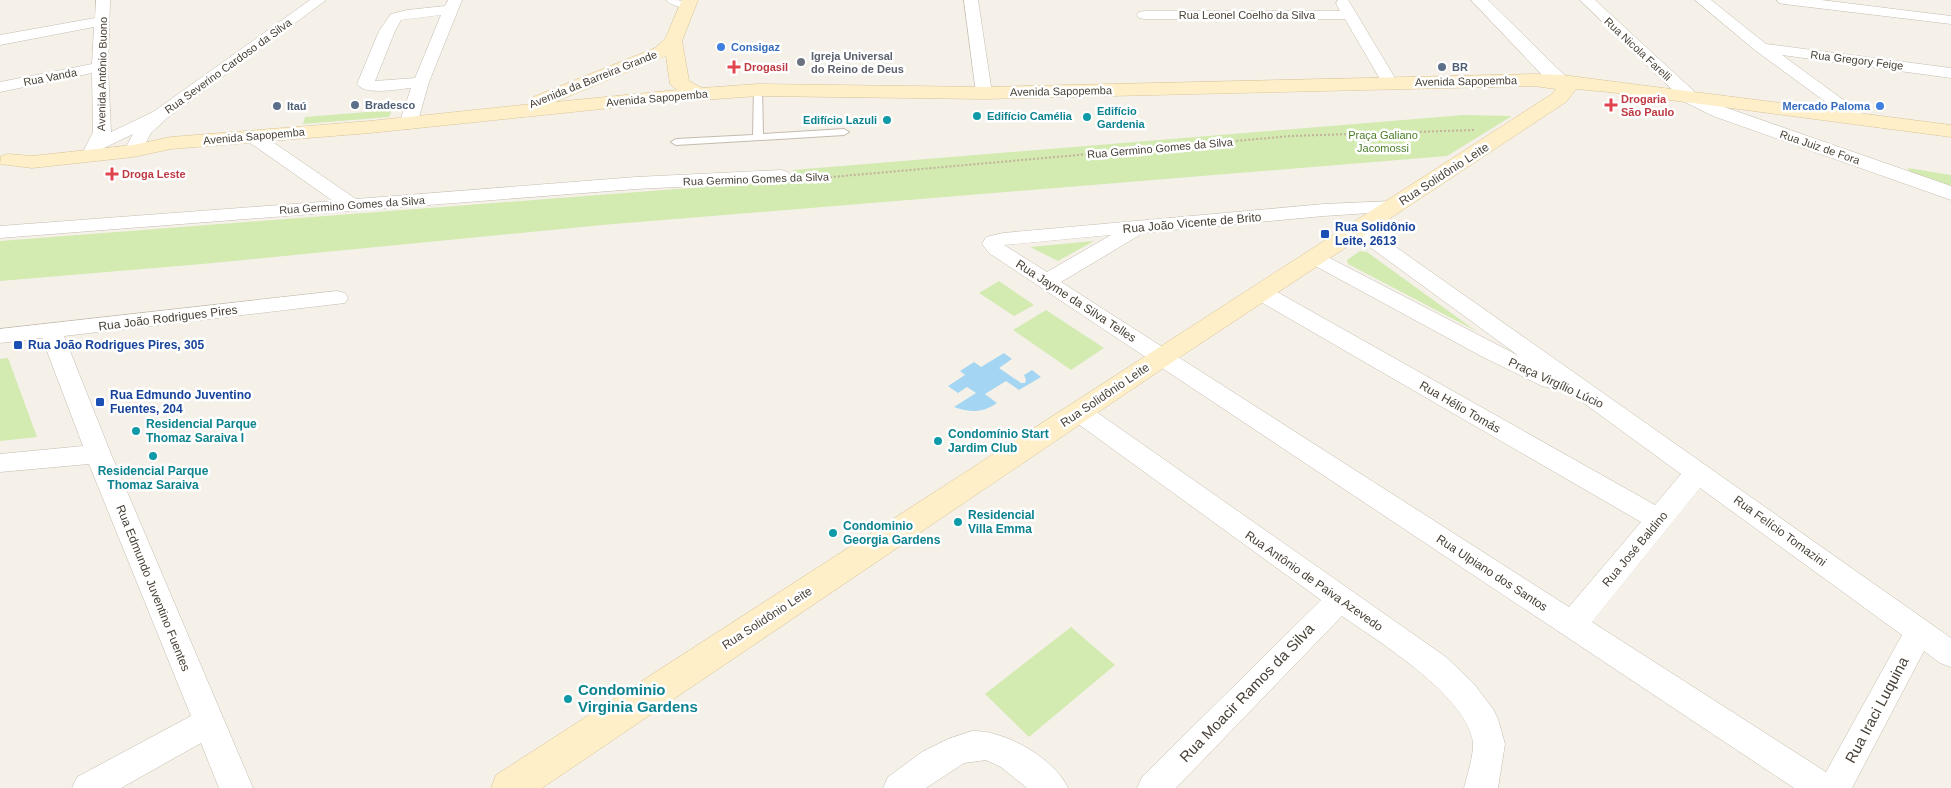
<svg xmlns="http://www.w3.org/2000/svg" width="1951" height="788" viewBox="0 0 1951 788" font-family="Arial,sans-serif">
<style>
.green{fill:#d3eab1}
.water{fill:#a4d6f3}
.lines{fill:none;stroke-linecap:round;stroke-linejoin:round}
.service-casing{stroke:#c4bbae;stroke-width:2}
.minor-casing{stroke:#c4bbae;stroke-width:1}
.tertiary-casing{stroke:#c4bbae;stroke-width:1}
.secondary-casing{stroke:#d6c398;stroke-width:1}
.path{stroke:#c3b39c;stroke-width:2;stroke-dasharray:2 2;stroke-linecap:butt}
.service{fill:#fff;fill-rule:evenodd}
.minor{fill:#fff;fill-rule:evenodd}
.tertiary{fill:#fff;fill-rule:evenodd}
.secondary{fill:#ffefc9;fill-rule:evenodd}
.shop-dot{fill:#3f7fe0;stroke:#fff;stroke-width:2}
.worship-dot{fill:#6b7280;stroke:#fff;stroke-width:2}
.health-dot{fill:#e0444e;stroke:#fff;stroke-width:2}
.service-dot{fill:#5c6f8a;stroke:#fff;stroke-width:2}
.culture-dot{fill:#0f9aa8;stroke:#fff;stroke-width:2}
.transit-dot{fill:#1a4fb4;stroke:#fff;stroke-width:2}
.labels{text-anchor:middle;stroke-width:5;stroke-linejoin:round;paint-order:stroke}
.far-street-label{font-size:11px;fill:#494137;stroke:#fff}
.far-shop-label{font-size:11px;font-weight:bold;fill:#366cbe;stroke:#fff;text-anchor:start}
.far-worship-label{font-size:11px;font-weight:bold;fill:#5b616d;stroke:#fff;text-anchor:start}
.far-health-label{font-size:11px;font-weight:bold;fill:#be3a42;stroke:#fff;text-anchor:start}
.far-service-label{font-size:11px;font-weight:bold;fill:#4e5e75;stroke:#fff;text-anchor:start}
.far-culture-label{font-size:11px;font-weight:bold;fill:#0d838f;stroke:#fff;text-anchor:start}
.far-park-label{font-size:11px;fill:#4c7e28;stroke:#fff}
.street-label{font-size:12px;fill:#494137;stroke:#fff}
.transit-label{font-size:12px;font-weight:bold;fill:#164399;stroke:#fff;text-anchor:start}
.culture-label{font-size:12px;font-weight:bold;fill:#0d838f;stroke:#fff;text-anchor:start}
.near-culture-label{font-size:15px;font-weight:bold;fill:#0d838f;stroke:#fff;text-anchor:start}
.near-street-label{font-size:15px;fill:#494137;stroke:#fff}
</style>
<rect width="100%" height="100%" fill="#f5f1e9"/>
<g class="green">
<polygon points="392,110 389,117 303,124 305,117"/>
<polygon points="1464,115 1512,116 1447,156 602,225 202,264 0,281 0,241 793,180 793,170"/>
<polygon points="1908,168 1951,175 1951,188 1910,173"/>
<polygon points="1094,241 1058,261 1030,247 1093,241"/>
<polygon points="1360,251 1367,252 1476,331 1348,264 1347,260"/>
<polygon points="999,281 1034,305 1014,316 979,293"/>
<polygon points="1046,310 1104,348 1071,370 1013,330"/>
<polygon points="8,358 37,437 0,441 0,359"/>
<polygon points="1071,627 1115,665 1029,737 985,694"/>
</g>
<path class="water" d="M1004,353L1012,359L999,368L1021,383H1025L1026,380L1024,375L1032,370L1041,377L1019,390L1006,381L985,394L997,403C982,413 971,413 954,407L976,393L967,387L958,393L948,386L965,375L960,371L974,362L981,367Z"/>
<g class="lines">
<g class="service-casing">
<polygon id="service" points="758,87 762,90 763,134 844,129 849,132 844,135 676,145 671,142 676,139 753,135 754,90"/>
</g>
<g class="minor-casing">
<g id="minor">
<polygon points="96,0 110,0 108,67 111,132 153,112 310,0 326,0 167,118 151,133 139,155 133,156 127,155 124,151 133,134 102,149 96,160 90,161 84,160 81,156 93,132 92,73 0,92 0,82 92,64 94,27 0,45 0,35 95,18"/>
<path d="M448,0H462L429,82L417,124L414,128L408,129L402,128L399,124L411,88C398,89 365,96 357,84L379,31L391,14L407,10L445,6ZM441,15L415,78L375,81L395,31L401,20Z"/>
<path d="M666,0C676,0 689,0 696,5L694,8C686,10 671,6 666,0Z"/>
<polygon points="964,0 978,0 992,93 990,97 978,97 976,93"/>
<polygon points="1338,0 1348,0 1350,3 1398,83 1396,86 1384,86 1345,19 1144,19 1139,18 1137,15 1139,12 1144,11 1340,11 1336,3"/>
<polygon points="1580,0 1595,0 1696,93 1698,97 1696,101 1684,101"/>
<polygon points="1695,0 1711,0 1766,44 1951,68 1951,78 1782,55 1868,118 1865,122 1859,123 1853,122 1756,51"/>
<polygon points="1777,0 1821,0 1951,16 1951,24 1784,4 1779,3"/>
<polygon points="252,131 258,132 356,199 636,177 781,170 788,172 790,176 788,180 781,182 636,189 0,238 0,226 333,201 246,140 243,136 246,132"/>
<path d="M1393,201L1400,203L1403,207L1400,211L1324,216L1141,233L1138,236L1061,282L1569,607L1641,522L1254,298L1251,293L1254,288L1262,286L1270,288L1655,505L1681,474L1559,385L1550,388L1542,386L1481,356L1308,262L1305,258L1308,254L1315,252L1322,254L1519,356L1352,234L1349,230L1352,226L1359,224L1366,226L1951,638V667L1940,663L1924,651L1852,788H1794L989,253L982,244L986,237L1003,233L1324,204ZM1111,235L1047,272L1004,245ZM1700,488L1902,635L1826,772L1592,622Z"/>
<polygon points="337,291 345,293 348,298 345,303 64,336 111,454 253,788 219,788 201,743 121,788 72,788 77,777 191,716 89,464 0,472 0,454 83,446 42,338 0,343 0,329"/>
<path d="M1079,404L1088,406L1446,657L1474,684L1493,709L1498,719L1505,744L1498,788H1464C1467,776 1474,754 1473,742C1466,695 1379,642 1342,616L1176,788H1137L1142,777L1321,600L1070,418L1067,412L1070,406Z"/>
<path d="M972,731C1005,730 1054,758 1068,788H1027L1001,767L986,760L964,763L926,788H883L888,777L922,752L948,739Z"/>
</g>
</g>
<g class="tertiary-casing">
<g id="tertiary">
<path d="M1471,0H1488L1557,68L1571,81L1569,85C1557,88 1552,83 1543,76Z"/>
<polygon points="1690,91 1727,108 1951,186 1951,200 1713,116 1683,101 1680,97 1683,93"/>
</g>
</g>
<g class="secondary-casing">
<path id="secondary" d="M682,0H698L682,41L689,81L702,88L758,84L984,87L1534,74L1562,75L1951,125V137L1609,92L1576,89L1566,102L1171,363L542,788H491L496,775L1552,94L1556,89L1534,86L984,99L758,96L659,103L370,133L171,149L133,157L32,168L0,164L1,156L8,154L32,156L133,145L171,137L370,121L532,104L530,101L533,97L655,48L665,39ZM666,56L670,84L677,90L555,102Z"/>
</g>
<polyline class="path" points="798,180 1291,136 1474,130"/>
<use href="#service" class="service"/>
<use href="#minor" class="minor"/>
<use href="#tertiary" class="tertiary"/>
<use href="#secondary" class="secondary"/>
</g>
<g class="shop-dot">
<circle cx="721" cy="47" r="5"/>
<circle cx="1880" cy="106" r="5"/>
</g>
<circle class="worship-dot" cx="801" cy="62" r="5"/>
<g class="health-dot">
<path d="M731.5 59.5h5v5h5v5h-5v5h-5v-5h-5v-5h5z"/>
<path d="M1608.5 97.5h5v5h5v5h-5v5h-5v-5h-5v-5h5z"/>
<path d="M109.5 166.5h5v5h5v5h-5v5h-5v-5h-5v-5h5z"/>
</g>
<g class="service-dot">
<circle cx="1442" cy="67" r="5"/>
<circle cx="355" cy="105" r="5"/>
<circle cx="277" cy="106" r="5"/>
</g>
<g class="culture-dot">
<circle cx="977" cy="116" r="5"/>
<circle cx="1087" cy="117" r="5"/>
<circle cx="887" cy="120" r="5"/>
<circle cx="136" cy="431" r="5"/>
<circle cx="938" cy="441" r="5"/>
<circle cx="153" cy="456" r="5"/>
<circle cx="958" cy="522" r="5"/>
<circle cx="833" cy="533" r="5"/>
<circle cx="568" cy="699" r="5"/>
</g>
<g class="transit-dot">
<rect x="1320" y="229" width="10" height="10" rx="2.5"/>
<rect x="13" y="340" width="10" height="10" rx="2.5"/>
<rect x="95" y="397" width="10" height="10" rx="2.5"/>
</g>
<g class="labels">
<g class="far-street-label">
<text x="1247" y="19">Rua Leonel Coelho da Silva</text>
<text transform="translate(1638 49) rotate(43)" y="4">Rua Nicola Farelli</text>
<text transform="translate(1857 60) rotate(7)" y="4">Rua Gregory Feige</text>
<text transform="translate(228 66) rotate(-36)" y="4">Rua Severino Cardoso da Silva</text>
<text transform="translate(102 74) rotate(-89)" y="4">Avenida Antônio Buono</text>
<text transform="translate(50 77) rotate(-11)" y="4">Rua Vanda</text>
<text transform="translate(593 79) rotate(-22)" y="4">Avenida da Barreira Grande</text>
<text transform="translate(1466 81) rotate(-1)" y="4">Avenida Sapopemba</text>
<text transform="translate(1061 91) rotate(-1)" y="4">Avenida Sapopemba</text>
<text transform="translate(657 98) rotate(-5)" y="4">Avenida Sapopemba</text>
<text transform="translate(254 136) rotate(-5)" y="4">Avenida Sapopemba</text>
<text transform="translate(1820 147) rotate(19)" y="4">Rua Juiz de Fora</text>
<text transform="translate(1160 148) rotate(-5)" y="4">Rua Germino Gomes da Silva</text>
<text transform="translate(756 179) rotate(-2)" y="4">Rua Germino Gomes da Silva</text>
<text transform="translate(352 205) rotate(-4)" y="4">Rua Germino Gomes da Silva</text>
</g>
<g class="far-shop-label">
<text x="731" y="51">Consigaz</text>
<text x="1870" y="110" text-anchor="end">Mercado Paloma</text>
</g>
<g class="far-worship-label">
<text x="811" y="60">Igreja Universal<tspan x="811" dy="13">do Reino de Deus</tspan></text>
</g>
<g class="far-health-label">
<text x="744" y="71">Drogasil</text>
<text x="1621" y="103">Drogaria<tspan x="1621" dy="13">São Paulo</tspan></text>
<text x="122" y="178">Droga Leste</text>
</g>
<g class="far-service-label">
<text x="1452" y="71">BR</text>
<text x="365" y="109">Bradesco</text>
<text x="287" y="110">Itaú</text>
</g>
<g class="far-culture-label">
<text x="1097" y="115">Edifício<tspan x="1097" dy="13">Gardenia</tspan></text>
<text x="987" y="120">Edifício Camélia</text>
<text x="877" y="124" text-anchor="end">Edifício Lazuli</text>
</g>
<g class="far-park-label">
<text x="1383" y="139">Praça Galiano<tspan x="1383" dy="13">Jacomossi</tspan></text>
</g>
<g class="street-label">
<text transform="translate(1444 174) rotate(-33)" y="4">Rua Solidônio Leite</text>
<text transform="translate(1192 223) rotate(-5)" y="4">Rua João Vicente de Brito</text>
<text transform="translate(1076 301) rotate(33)" y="4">Rua Jayme da Silva Telles</text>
<text transform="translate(168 318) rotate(-7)" y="4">Rua João Rodrigues Pires</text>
<text transform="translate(1556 383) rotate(25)" y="4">Praça Virgílio Lúcio</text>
<text transform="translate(1105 395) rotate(-34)" y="4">Rua Solidônio Leite</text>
<text transform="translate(1460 407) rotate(30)" y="4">Rua Hélio Tomás</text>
<text transform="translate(1780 531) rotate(36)" y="4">Rua Felício Tomazini</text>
<text transform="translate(1635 549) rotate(-50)" y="4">Rua José Baldino</text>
<text transform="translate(1492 573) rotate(33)" y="4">Rua Ulpiano dos Santos</text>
<text transform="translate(1314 581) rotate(35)" y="4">Rua Antônio de Paiva Azevedo</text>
<text transform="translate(153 588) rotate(68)" y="4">Rua Edmundo Juventino Fuentes</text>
<text transform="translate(767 618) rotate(-33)" y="4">Rua Solidônio Leite</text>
</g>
<g class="transit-label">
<text x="1335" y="231">Rua Solidônio<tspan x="1335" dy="14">Leite, 2613</tspan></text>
<text x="28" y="349">Rua João Rodrigues Pires, 305</text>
<text x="110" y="399">Rua Edmundo Juventino<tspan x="110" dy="14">Fuentes, 204</tspan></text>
</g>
<g class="culture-label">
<text x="146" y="428">Residencial Parque<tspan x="146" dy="14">Thomaz Saraiva I</tspan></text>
<text x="948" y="438">Condomínio Start<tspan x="948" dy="14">Jardim Club</tspan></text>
<text x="153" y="475" text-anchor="middle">Residencial Parque<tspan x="153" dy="14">Thomaz Saraiva</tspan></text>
<text x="968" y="519">Residencial<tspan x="968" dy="14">Villa Emma</tspan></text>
<text x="843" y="530">Condominio<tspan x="843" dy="14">Georgia Gardens</tspan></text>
</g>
<g class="near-culture-label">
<text x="578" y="695">Condominio<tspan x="578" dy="17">Virginia Gardens</tspan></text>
</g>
<g class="near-street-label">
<text transform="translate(1247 693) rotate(-46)" y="5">Rua Moacir Ramos da Silva</text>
<text transform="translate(1877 710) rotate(-62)" y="5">Rua Iraci Luquina</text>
</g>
</g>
</svg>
